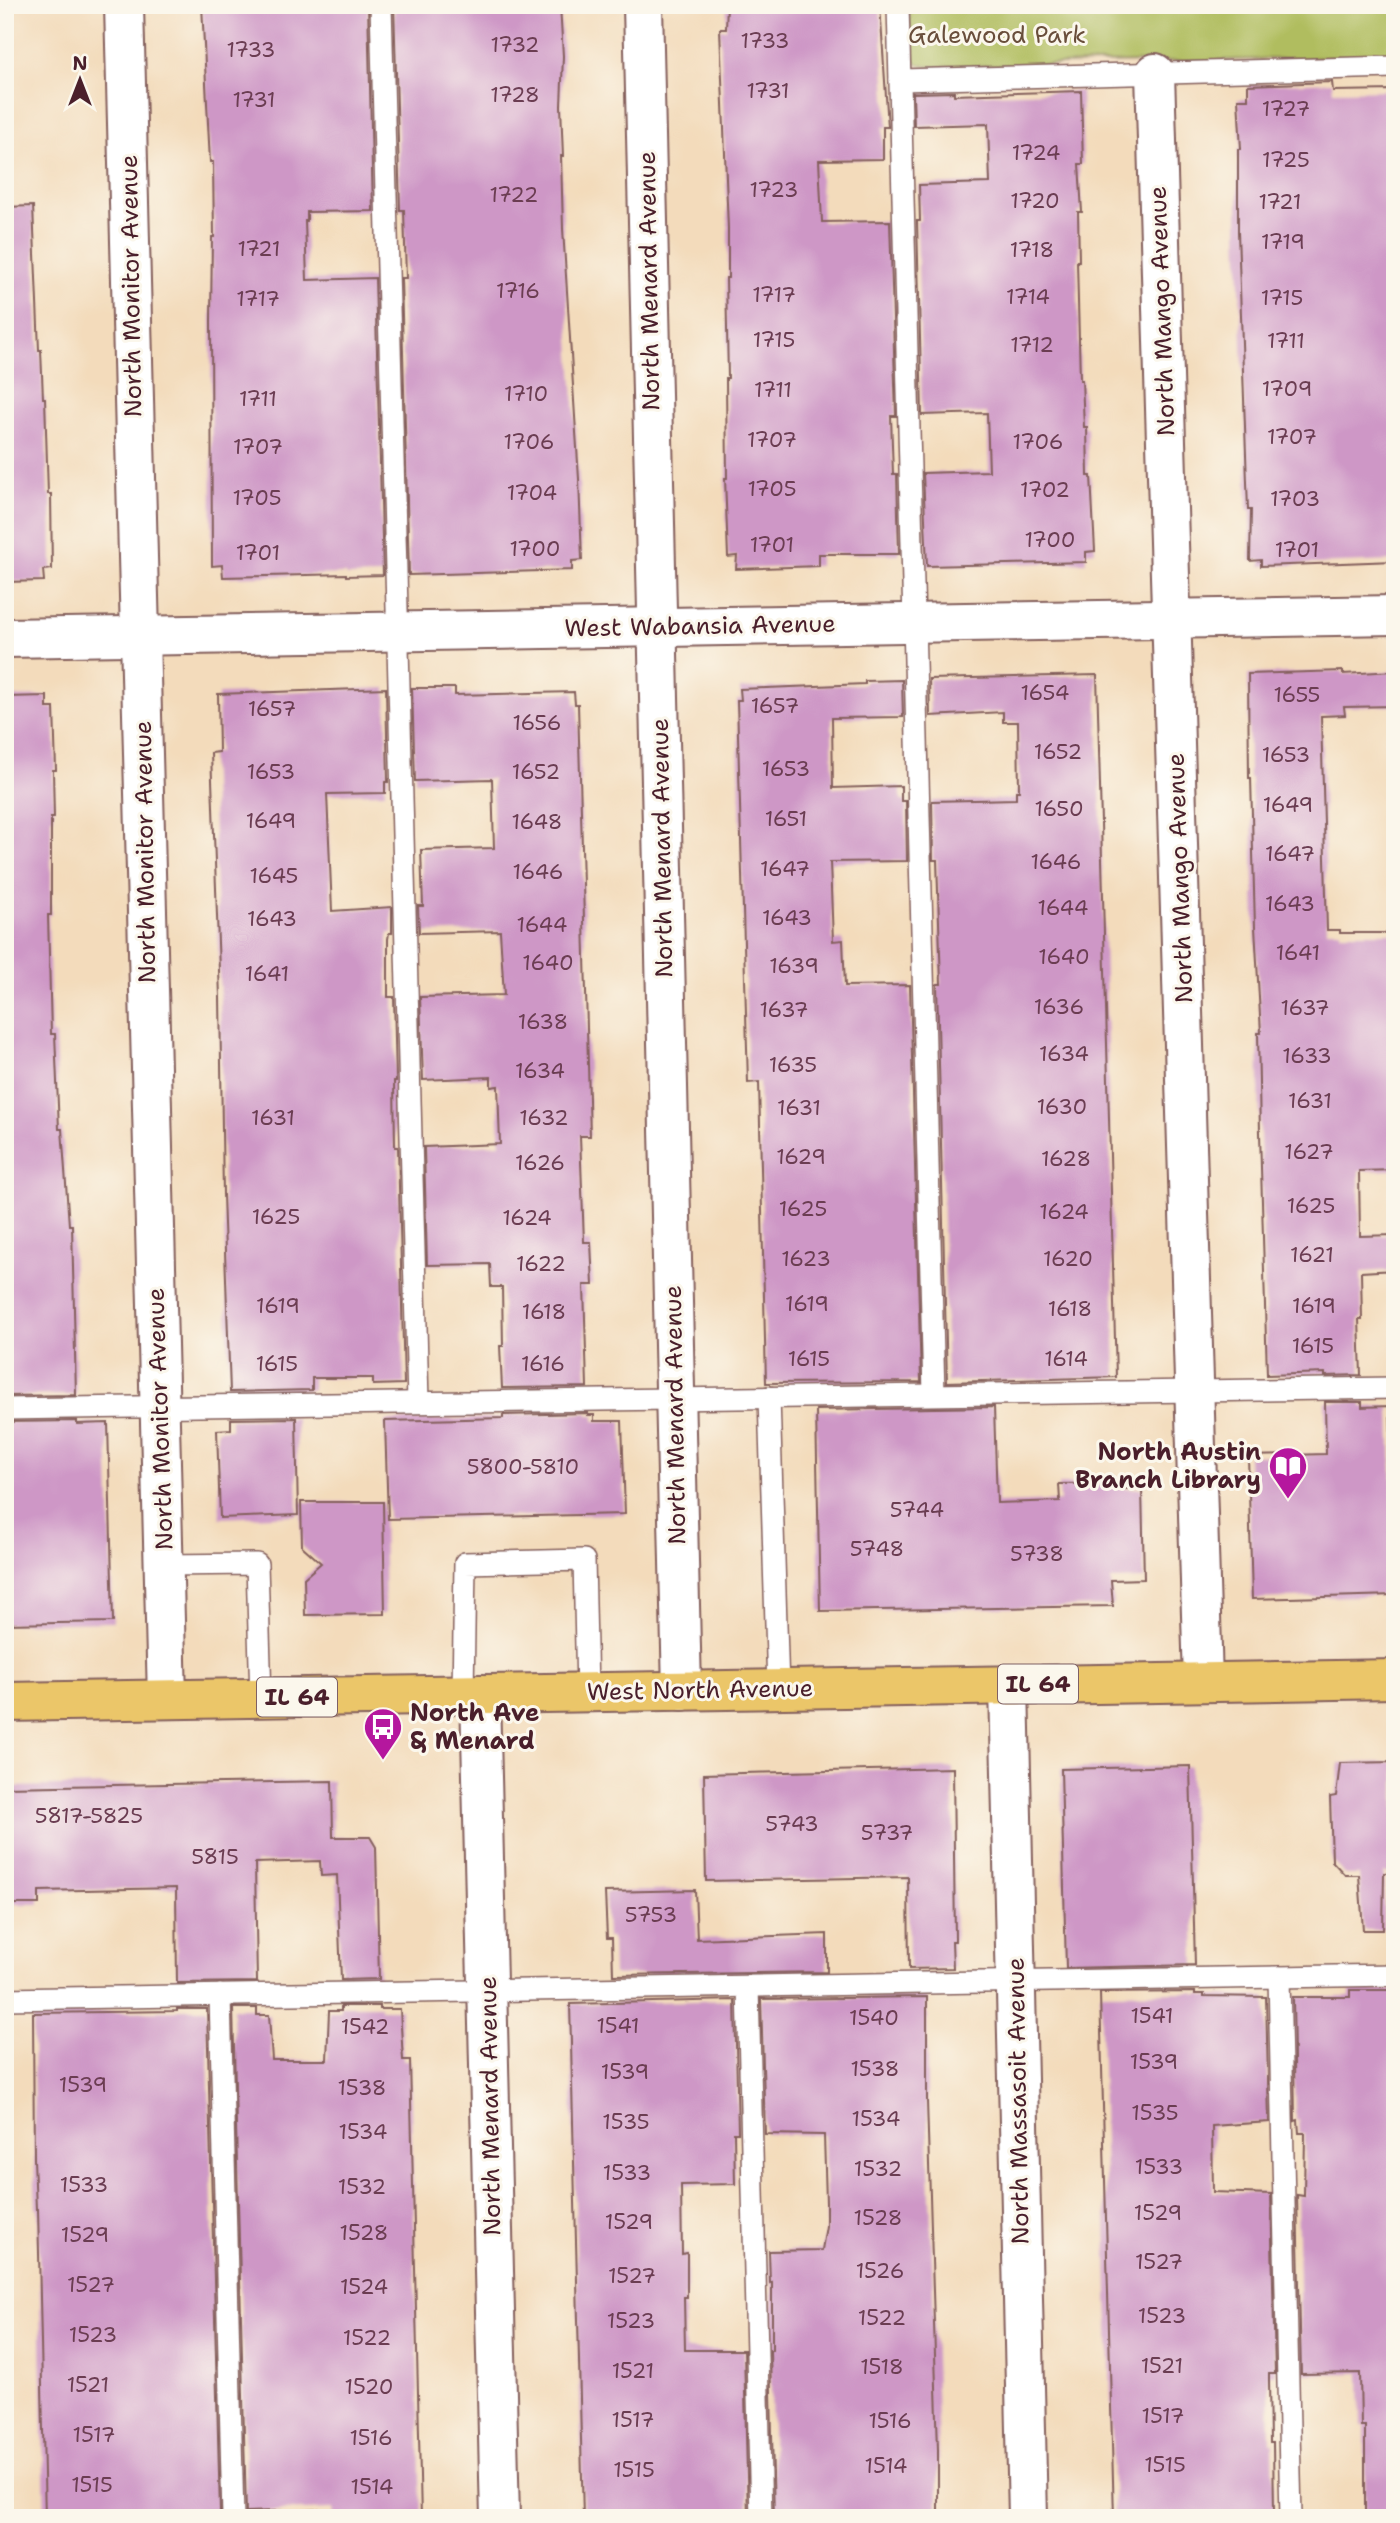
<svg xmlns="http://www.w3.org/2000/svg" width="1400" height="2523" viewBox="0 0 1400 2523" font-family="'Shantell Sans',sans-serif">
<style>
.green{fill:#b0bd5f;stroke:#7d6e45;stroke-width:2}
.building{fill:#ce97c6}
.lines{fill:none;stroke-linecap:round;stroke-linejoin:round}
.service-casing{stroke:#85615d;stroke-width:24}
.minor-casing{stroke:#85615d;stroke-width:42}
.primary-casing{stroke:#85615d;stroke-width:42}
.service{stroke:#fff;stroke-width:21}
.minor{stroke:#fff;stroke-width:38}
.primary{stroke:#ebc669;stroke-width:38}
.labels{text-anchor:middle;stroke-width:6;stroke-linejoin:round;paint-order:stroke}
.number-label{font-size:21px;fill:#6b3d52}
.shield{fill:#fbf7ec;stroke:#7f6065;stroke-width:2}
.shield-label{font-size:23px;font-weight:bold;fill:#4a1f2b}
.park-label{font-size:24px;fill:#694e3b;stroke:#fbf7ec}
.street-label{font-size:24px;fill:#4a1f2b;stroke:#fbf7ec}
.poi-label{font-size:24px;font-weight:bold;fill:#4a1f2b;stroke:#fbf7ec;text-anchor:end}
</style>
<rect width="100%" height="100%" fill="#fbf7ec"/>
<filter id="ink" filterUnits="userSpaceOnUse"><feTurbulence type="fractalNoise" baseFrequency=".0143" numOctaves="2"/><feDisplacementMap in="SourceGraphic" scale="14" xChannelSelector="R" yChannelSelector="G"/><feConvolveMatrix kernelMatrix="1 2 1 2 8 2 1 2 1" color-interpolation-filters="sRGB"/></filter>
<filter id="wash" filterUnits="userSpaceOnUse"><feTurbulence type="fractalNoise" baseFrequency=".00686" numOctaves="4" result="noise"/><feDisplacementMap in="SourceGraphic" scale="28" xChannelSelector="R" yChannelSelector="G"/><feGaussianBlur stdDeviation="1.57" result="paint"/><feColorMatrix in="noise" values="0 0 0 0 0 0 0 0 0 0 0 0 0 0 0 0 0 1.4 0 .05"/><feComposite in="paint" operator="in"/></filter>
<g filter="url(#wash)">
<rect width="100%" height="100%" fill="#f3dbbb"/>
<polygon class="green" points="909,5 1395,5 1395,56 931,67 917,64 910,55"/>
<g id="blocks">
<g class="building">
<polygon points="202,5 368,5 373,211 307,212 307,221 305,221 307,280 375,278 383,575 346,576 346,574 223,577 222,565 212,566 211,321 212,237 214,237 213,162 210,162"/>
<polygon points="394,5 560,5 563,56 561,106 563,156 561,156 563,229 579,479 582,560 572,561 572,570 409,575 401,278 406,278 404,210 400,210"/>
<polygon points="727,5 880,5 888,127 883,127 883,159 819,160 822,222 890,221 896,416 891,416 893,474 897,474 899,554 819,554 819,566 736,569 737,556 728,557 725,478 727,478 726,378 728,378 726,278 728,278 728,228 720,29 726,29"/>
<polygon points="1332,82 1333,91 1395,90 1395,561 1261,566 1261,560 1250,561 1251,510 1248,510 1238,232 1238,149 1241,149 1238,99 1248,99 1248,85"/>
<polygon points="1081,91 1083,164 1079,164 1082,212 1078,212 1079,261 1077,261 1080,380 1082,380 1084,427 1087,427 1088,476 1091,476 1095,551 1086,552 1086,562 927,566 923,473 989,471 987,413 922,415 917,221 920,221 919,185 990,183 988,124 914,126 913,93 954,92 954,95"/>
<polygon points="33,206 39,350 41,350 43,398 45,398 48,494 51,494 52,569 43,570 44,581 5,582 5,207"/>
<polygon points="1343,671 1343,674 1395,671 1395,706 1344,707 1345,715 1321,716 1327,930 1340,930 1340,933 1395,933 1395,1170 1359,1171 1360,1236 1395,1235 1395,1270 1361,1272 1362,1319 1359,1319 1361,1375 1325,1376 1325,1373 1267,1375 1260,1133 1258,1033 1261,1033 1255,927 1251,778 1249,778 1248,674"/>
<polygon points="1097,675 1116,1377 947,1382 937,984 941,984 937,860 933,860 932,801 1016,799 1016,791 1019,791 1018,722 1003,722 1003,712 930,716 929,679"/>
<polygon points="902,680 903,717 832,718 833,788 901,786 901,801 906,801 907,861 830,862 833,941 843,940 845,986 910,985 921,1382 766,1383 759,1082 748,1083 737,700 741,700 740,689 865,684 865,681"/>
<polygon points="386,688 388,782 385,782 385,793 327,794 332,911 392,907 392,933 389,933 388,939 388,997 394,997 396,1081 394,1081 395,1147 398,1147 404,1384 373,1385 373,1378 312,1378 312,1390 230,1392 223,1195 220,997 211,753 219,752 218,694"/>
<polygon points="412,688 455,688 455,695 574,692 575,704 578,704 590,1136 580,1136 584,1242 591,1242 593,1285 584,1285 587,1387 502,1388 500,1346 503,1346 502,1287 491,1287 490,1264 427,1265 424,1147 500,1144 498,1086 491,1087 491,1077 423,1080 420,997 504,995 500,931 419,933 418,906 423,906 421,850 494,848 492,779 415,781"/>
<polygon points="47,696 47,708 54,708 56,770 53,770 54,818 51,818 51,915 48,915 51,1034 55,1034 59,1129 62,1129 69,1225 72,1225 76,1395 5,1396 5,697"/>
<polygon points="1325,1402 1362,1402 1362,1407 1390,1406 1395,1595 1252,1599 1248,1456 1326,1454"/>
<polygon points="994,1407 997,1503 1060,1501 1059,1484 1124,1483 1124,1489 1142,1488 1144,1579 1111,1580 1113,1606 820,1611 816,1410"/>
<polygon points="588,1413 588,1415 594,1415 594,1421 622,1421 625,1514 388,1519 385,1421 503,1418 503,1415"/>
<polygon points="296,1418 298,1515 220,1518 217,1430 231,1429 231,1419"/>
<polygon points="77,1421 77,1424 108,1423 113,1622 5,1624 5,1422"/>
<polygon points="301,1502 383,1502 385,1614 305,1615 304,1578 321,1563 302,1546"/>
<polygon points="1395,1762 1395,1873 1384,1873 1383,1930 1363,1930 1359,1875 1345,1875 1332,1861 1330,1797 1336,1796 1340,1763"/>
<polygon points="1190,1766 1195,1965 1066,1968 1061,1769"/>
<polygon points="953,1768 955,1941 952,1941 953,1968 909,1969 908,1877 706,1881 704,1774"/>
<polygon points="332,1781 333,1837 370,1837 376,1847 379,1979 341,1980 337,1875 321,1876 320,1861 255,1863 257,1982 177,1983 176,1888 39,1891 39,1904 6,1904 5,1787"/>
<polygon points="695,1890 697,1939 827,1934 827,1972 613,1975 612,1938 607,1938 605,1892"/>
<polygon points="1350,1990 1395,1990 1395,2518 1365,2518 1365,2426 1361,2426 1360,2373 1301,2374 1297,2195 1304,2196 1305,2133 1299,2133 1298,2120 1295,2121 1293,1997 1350,1997"/>
<polygon points="1195,1992 1195,1994 1204,1994 1204,1996 1266,1997 1269,2122 1212,2126 1213,2192 1271,2194 1275,2374 1269,2374 1269,2380 1270,2443 1273,2443 1274,2513 1218,2518 1114,2518 1100,1993"/>
<polygon points="927,1997 927,2101 938,2450 938,2518 774,2518 770,2350 772,2350 772,2282 770,2283 769,2251 822,2250 826,2226 826,2203 824,2135 765,2134 761,1999"/>
<polygon points="735,2000 738,2133 734,2133 735,2184 681,2185 682,2254 687,2253 687,2297 684,2297 685,2350 744,2350 748,2518 583,2518 570,2004"/>
<polygon points="341,2006 380,2006 380,2009 400,2009 403,2060 410,2060 421,2518 335,2518 334,2509 246,2512 233,2008 257,2008 257,2015 269,2015 272,2060 327,2060 329,2011 341,2011"/>
<polygon points="177,2009 207,2009 220,2513 215,2513 215,2518 45,2518 38,2209 36,2209 34,2159 33,2013 177,2011"/>
</g>
</g>
</g>
<g filter="url(#ink)">
<use href="#blocks" fill-opacity="0" stroke="#85615d" stroke-width="2"/>
<g class="lines">
<g class="service-casing">
<g id="service">
<polyline points="381,5 418,1402"/>
<polyline points="898,5 934,1394"/>
<polyline points="900,80 1395,67"/>
<polyline points="769,1397 778,1689"/>
<polyline points="5,1409 1395,1388"/>
<polyline points="164,1565 257,1564 261,1698"/>
<polyline points="463,1694 465,1563 584,1560 587,1692"/>
<polyline points="1279,1977 1291,2518"/>
<polyline points="748,1986 761,2518"/>
<polyline points="220,1995 233,2518"/>
<polyline points="5,1999 1395,1975"/>
</g>
</g>
<g class="minor-casing">
<g id="minor">
<polyline points="124,5 167,1699"/>
<polyline points="643,5 682,1691"/>
<polyline points="1155,73 1203,1682"/>
<polyline points="5,638 1395,615"/>
<polyline points="1009,1685 1028,2518"/>
<polyline points="480,1694 500,2518"/>
</g>
</g>
<g class="primary-casing">
<polyline id="primary" points="5,1702 1395,1679"/>
</g>
<use href="#service" class="service"/>
<use href="#minor" class="minor"/>
<use href="#primary" class="primary"/>
</g>
</g>
<defs>
<g id="library-pin" transform="scale(2.0125)"><path d="M0 17L-7.5 6A9.5 9.5 0 1 1 7.5 6Z" fill="#b5179e" stroke="#fbf7ec"/><path d="M-6-4Q-3-5.5-.7-3.5V5Q-3 3-6 4ZM6-4Q3-5.5 .7-3.5V5Q3 3 6 4Z" fill="#fff"/></g>
<g id="bus-pin" transform="scale(2.0125)"><path d="M0 17L-7.5 6A9.5 9.5 0 1 1 7.5 6Z" fill="#b5179e" stroke="#fbf7ec"/><path d="M-5-6H5V4H4V6H2V4H-2V6H-4V4H-5ZM-3.5-4V0h7V-4ZM-3.5 1.2v1.5H-2V1.2ZM2 1.2v1.5H3.5V1.2Z" fill="#fff"/></g>
</defs>
<g fill-rule="evenodd">
<use href="#library-pin" x="1288" y="1466"/>
<use href="#bus-pin" x="383" y="1727"/>
</g>
<g class="labels">
<g class="number-label">
<text x="765" y="48">1733</text>
<text x="515" y="52">1732</text>
<text x="251" y="57">1733</text>
<text x="768" y="98">1731</text>
<text x="515" y="102">1728</text>
<text x="254" y="107">1731</text>
<text x="1286" y="116">1727</text>
<text x="1036" y="160">1724</text>
<text x="1286" y="167">1725</text>
<text x="774" y="197">1723</text>
<text x="514" y="202">1722</text>
<text x="1035" y="208">1720</text>
<text x="1280" y="209">1721</text>
<text x="1283" y="249">1719</text>
<text x="259" y="256">1721</text>
<text x="1032" y="257">1718</text>
<text x="518" y="298">1716</text>
<text x="774" y="302">1717</text>
<text x="1028" y="304">1714</text>
<text x="1282" y="305">1715</text>
<text x="258" y="306">1717</text>
<text x="774" y="347">1715</text>
<text x="1286" y="348">1711</text>
<text x="1032" y="352">1712</text>
<text x="1287" y="396">1709</text>
<text x="773" y="397">1711</text>
<text x="526" y="401">1710</text>
<text x="258" y="406">1711</text>
<text x="1292" y="444">1707</text>
<text x="772" y="447">1707</text>
<text x="529" y="449">1706</text>
<text x="1038" y="449">1706</text>
<text x="258" y="454">1707</text>
<text x="772" y="496">1705</text>
<text x="1045" y="497">1702</text>
<text x="532" y="500">1704</text>
<text x="257" y="505">1705</text>
<text x="1295" y="506">1703</text>
<text x="1050" y="547">1700</text>
<text x="772" y="552">1701</text>
<text x="535" y="556">1700</text>
<text x="1297" y="557">1701</text>
<text x="258" y="560">1701</text>
<text x="1045" y="700">1654</text>
<text x="1297" y="702">1655</text>
<text x="775" y="713">1657</text>
<text x="272" y="716">1657</text>
<text x="537" y="730">1656</text>
<text x="1058" y="759">1652</text>
<text x="1286" y="762">1653</text>
<text x="786" y="776">1653</text>
<text x="271" y="779">1653</text>
<text x="536" y="779">1652</text>
<text x="1288" y="812">1649</text>
<text x="1059" y="816">1650</text>
<text x="786" y="826">1651</text>
<text x="271" y="828">1649</text>
<text x="537" y="829">1648</text>
<text x="1290" y="861">1647</text>
<text x="1056" y="869">1646</text>
<text x="785" y="876">1647</text>
<text x="538" y="879">1646</text>
<text x="274" y="883">1645</text>
<text x="1290" y="911">1643</text>
<text x="1063" y="915">1644</text>
<text x="787" y="925">1643</text>
<text x="272" y="926">1643</text>
<text x="542" y="932">1644</text>
<text x="1298" y="960">1641</text>
<text x="1064" y="964">1640</text>
<text x="548" y="970">1640</text>
<text x="794" y="973">1639</text>
<text x="267" y="981">1641</text>
<text x="1059" y="1014">1636</text>
<text x="1305" y="1015">1637</text>
<text x="784" y="1017">1637</text>
<text x="543" y="1029">1638</text>
<text x="1064" y="1061">1634</text>
<text x="1307" y="1063">1633</text>
<text x="793" y="1072">1635</text>
<text x="540" y="1078">1634</text>
<text x="1310" y="1108">1631</text>
<text x="1062" y="1114">1630</text>
<text x="799" y="1115">1631</text>
<text x="273" y="1125">1631</text>
<text x="544" y="1125">1632</text>
<text x="1309" y="1159">1627</text>
<text x="801" y="1164">1629</text>
<text x="1066" y="1166">1628</text>
<text x="540" y="1170">1626</text>
<text x="1311" y="1213">1625</text>
<text x="803" y="1216">1625</text>
<text x="1064" y="1219">1624</text>
<text x="276" y="1224">1625</text>
<text x="527" y="1225">1624</text>
<text x="1312" y="1262">1621</text>
<text x="806" y="1266">1623</text>
<text x="1068" y="1266">1620</text>
<text x="541" y="1271">1622</text>
<text x="807" y="1311">1619</text>
<text x="278" y="1313">1619</text>
<text x="1314" y="1313">1619</text>
<text x="1070" y="1316">1618</text>
<text x="544" y="1319">1618</text>
<text x="1313" y="1353">1615</text>
<text x="809" y="1366">1615</text>
<text x="1066" y="1366">1614</text>
<text x="277" y="1371">1615</text>
<text x="543" y="1371">1616</text>
<text x="523" y="1474">5800-5810</text>
<text x="917" y="1517">5744</text>
<text x="877" y="1556">5748</text>
<text x="1037" y="1561">5738</text>
<text x="89" y="1823">5817-5825</text>
<text x="792" y="1831">5743</text>
<text x="887" y="1840">5737</text>
<text x="215" y="1864">5815</text>
<text x="651" y="1922">5753</text>
<text x="1152" y="2023">1541</text>
<text x="874" y="2025">1540</text>
<text x="618" y="2033">1541</text>
<text x="365" y="2034">1542</text>
<text x="1154" y="2069">1539</text>
<text x="875" y="2076">1538</text>
<text x="625" y="2079">1539</text>
<text x="83" y="2092">1539</text>
<text x="362" y="2095">1538</text>
<text x="1155" y="2120">1535</text>
<text x="876" y="2126">1534</text>
<text x="626" y="2129">1535</text>
<text x="363" y="2139">1534</text>
<text x="1159" y="2174">1533</text>
<text x="878" y="2176">1532</text>
<text x="627" y="2180">1533</text>
<text x="84" y="2192">1533</text>
<text x="362" y="2194">1532</text>
<text x="1158" y="2220">1529</text>
<text x="878" y="2225">1528</text>
<text x="629" y="2229">1529</text>
<text x="364" y="2240">1528</text>
<text x="85" y="2242">1529</text>
<text x="1159" y="2269">1527</text>
<text x="880" y="2278">1526</text>
<text x="632" y="2283">1527</text>
<text x="91" y="2292">1527</text>
<text x="364" y="2294">1524</text>
<text x="1162" y="2323">1523</text>
<text x="882" y="2325">1522</text>
<text x="631" y="2328">1523</text>
<text x="93" y="2342">1523</text>
<text x="367" y="2345">1522</text>
<text x="1162" y="2373">1521</text>
<text x="882" y="2374">1518</text>
<text x="633" y="2378">1521</text>
<text x="88" y="2392">1521</text>
<text x="369" y="2394">1520</text>
<text x="1163" y="2423">1517</text>
<text x="633" y="2427">1517</text>
<text x="890" y="2428">1516</text>
<text x="94" y="2442">1517</text>
<text x="371" y="2445">1516</text>
<text x="1165" y="2472">1515</text>
<text x="886" y="2473">1514</text>
<text x="634" y="2477">1515</text>
<text x="92" y="2492">1515</text>
<text x="372" y="2494">1514</text>
</g>
<g class="shield">
<rect x="998" y="1664.5" width="80" height="39" rx="5"/>
<rect x="257" y="1677.5" width="80" height="39" rx="5"/>
</g>
<g class="shield-label">
<text x="1038" y="1692">IL 64</text>
<text x="297" y="1705">IL 64</text>
</g>
<g class="park-label">
<text x="997" y="43">Galewood Park</text>
</g>
<g class="street-label">
<text transform="translate(649 281) rotate(-91)" y="8">North Menard Avenue</text>
<text transform="translate(131 286) rotate(-91)" y="8">North Monitor Avenue</text>
<text transform="translate(1162 311) rotate(-92)" y="8">North Mango Avenue</text>
<text transform="translate(700 626) rotate(-1)" y="8">West Wabansia Avenue</text>
<text transform="translate(662 848) rotate(-91)" y="8">North Menard Avenue</text>
<text transform="translate(145 852) rotate(-91)" y="8">North Monitor Avenue</text>
<text transform="translate(1180 878) rotate(-92)" y="8">North Mango Avenue</text>
<text transform="translate(675 1415) rotate(-91)" y="8">North Menard Avenue</text>
<text transform="translate(160 1419) rotate(-92)" y="8">North Monitor Avenue</text>
<text transform="translate(700 1690) rotate(-1)" y="8">West North Avenue</text>
<text transform="translate(1018 2101) rotate(-91)" y="8">North Massasoit Avenue</text>
<text transform="translate(490 2106) rotate(-91)" y="8">North Menard Avenue</text>
</g>
<g class="poi-label">
<text x="1261" y="1460">North Austin<tspan x="1261" dy="28">Branch Library</tspan></text>
<text x="410" y="1721" text-anchor="start">North Ave<tspan x="410" dy="28">&amp; Menard</tspan></text>
</g>
</g>
<rect width="1400" height="2523" fill="none" stroke="#fbf7ec" stroke-width="28"/>
<g transform="translate(80 80)" stroke="#fbf7ec" stroke-width="5" paint-order="stroke">
<path d="M0-5L12 26L0 18L-12 26Z" fill="#4a1f2b"/>
<text y="-10" font-size="19" font-weight="bold" text-anchor="middle" fill="#4a1f2b">N</text>
</g>
</svg>
